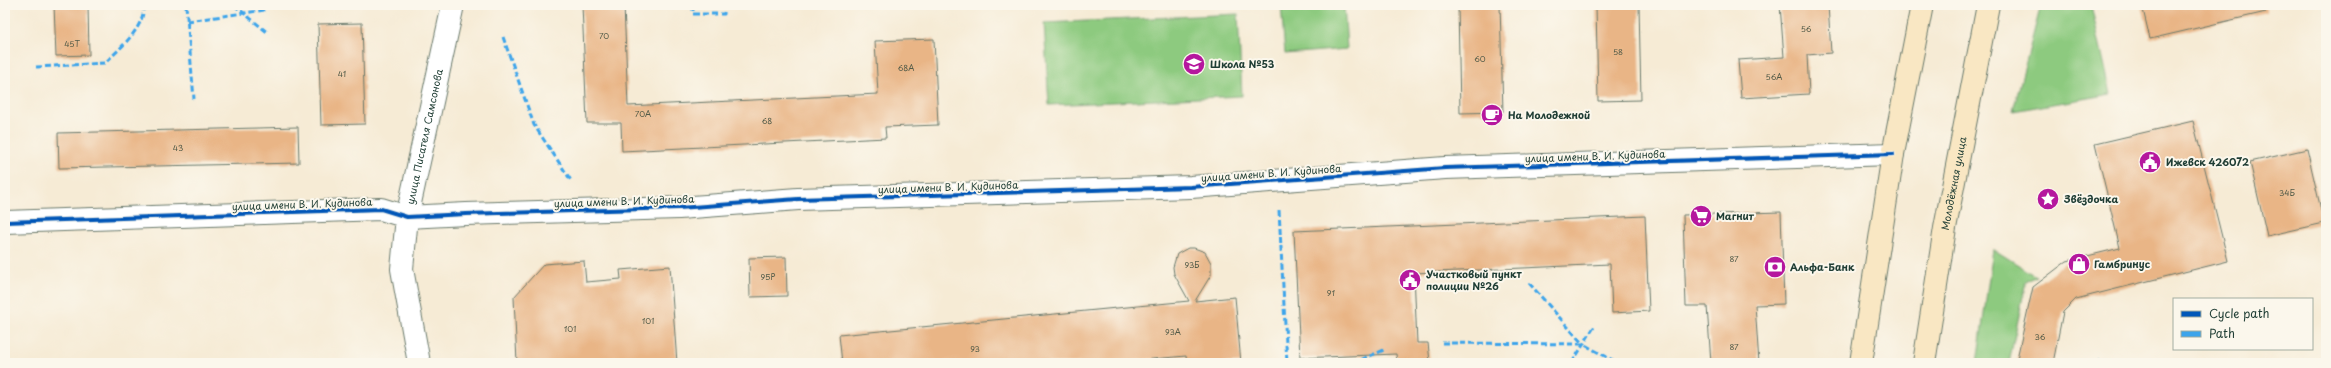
<svg xmlns="http://www.w3.org/2000/svg" width="2331" height="368" viewBox="0 0 2331 368" font-family="'Playpen Sans',sans-serif">
<style>
.green{fill:#8dca7f;stroke:#56845a}
.building{fill:#e9b586}
.lines{fill:none;stroke-linecap:round;stroke-linejoin:round}
.street-casing{stroke:#6a7a6c;stroke-width:24}
.secondary-casing{stroke:#6a7a6c;stroke-width:24}
.street{stroke:#fff;stroke-width:22}
.secondary{stroke:#f9e7c3;stroke-width:22}
.quiet{stroke:#3da4eb;stroke-width:3;stroke-dasharray:6 3;stroke-linecap:butt}
.cycleway-casing{stroke:#fbf7ec;stroke-width:6}
.cycleway{stroke:#0057b8;stroke-width:4}
.labels{text-anchor:middle;stroke-width:4;stroke-linejoin:round;paint-order:stroke}
.number-label{font-size:8px;fill:#525b48}
.poi-label{font-size:10px;font-weight:bold;fill:#1f3d34;stroke:#fbf7ec;text-anchor:start}
.street-label{font-size:10px;fill:#1f3d34;stroke:#fbf7ec}
</style>
<rect width="100%" height="100%" fill="#fbf7ec"/>
<filter id="ink" filterUnits="userSpaceOnUse"><feTurbulence type="fractalNoise" baseFrequency=".025" numOctaves="2"/><feDisplacementMap in="SourceGraphic" scale="8" xChannelSelector="R" yChannelSelector="G"/><feConvolveMatrix kernelMatrix="1 2 1 2 8 2 1 2 1" color-interpolation-filters="sRGB"/></filter>
<filter id="wash" filterUnits="userSpaceOnUse"><feTurbulence type="fractalNoise" baseFrequency=".012" numOctaves="4" result="noise"/><feDisplacementMap in="SourceGraphic" scale="16" xChannelSelector="R" yChannelSelector="G"/><feGaussianBlur stdDeviation="0.9" result="paint"/><feColorMatrix in="noise" values="0 0 0 0 0 0 0 0 0 0 0 0 0 0 0 0 0 1.4 0 .05"/><feComposite in="paint" operator="in"/></filter>
<g filter="url(#wash)">
<rect width="100%" height="100%" fill="#f6ebd5"/>
<g class="green">
<polygon points="1281,5 1344,5 1347,49 1285,54"/>
<polygon points="2041,5 2091,5 2111,94 2013,111"/>
<polygon points="1238,14 1242,96 1049,105 1044,23"/>
<polygon points="1993,249 2036,276 2026,282 2009,363 1977,363"/>
</g>
<g id="blocks">
<g class="building">
<polygon points="54,5 88,5 89,55 56,56"/>
<polygon points="582,5 624,5 628,106 878,94 875,41 934,39 938,125 885,127 886,138 622,151 621,123 587,123"/>
<polygon points="1458,5 1500,5 1503,112 1460,113"/>
<polygon points="1596,5 1639,5 1641,100 1598,101"/>
<polygon points="1780,5 1828,5 1831,53 1807,55 1809,94 1741,98 1738,60 1784,57"/>
<polygon points="2142,5 2266,5 2266,12 2150,39"/>
<polygon points="362,23 365,124 321,125 318,24"/>
<polygon points="2193,121 2228,261 2076,299 2063,312 2053,363 2016,363 2033,287 2067,261 2120,248 2095,144"/>
<polygon points="298,127 299,163 59,168 58,133"/>
<polygon points="2307,149 2324,223 2267,236 2250,162"/>
<polygon points="1781,212 1784,304 1755,305 1759,363 1711,363 1707,306 1686,306 1683,215"/>
<polygon points="1645,216 1649,311 1612,313 1610,264 1414,273 1417,343 1428,343 1430,362 1397,363 1396,354 1300,358 1294,231"/>
<polygon points="1188,248 1194,248 1205,252 1211,263 1211,275 1195,301 1235,297 1241,363 1187,363 1186,356 1109,363 842,363 839,335 1189,301 1174,274 1173,267 1177,254"/>
<polygon points="786,257 787,296 750,297 749,258"/>
<polygon points="584,261 586,282 621,279 620,270 670,266 677,363 517,363 514,297 544,264"/>
</g>
</g>
</g>
<g filter="url(#ink)">
<use href="#blocks" fill-opacity="0" stroke="#6a7a6c" stroke-width="1"/>
<g class="lines">
<g class="street-casing">
<g id="street">
<polyline points="5,222 381,209 407,217 466,214 679,208 798,199 1191,187 1445,168 1893,154"/>
<path id="s1" d="M419,363L402,269L407,217L453,5"/>
</g>
</g>
<g class="secondary-casing">
<g id="secondary">
<polyline points="1861,363 1893,154 1922,5"/>
<path id="s2" d="M1924,363L1945,228L1988,5"/>
</g>
</g>
<use href="#street" class="street"/>
<use href="#secondary" class="secondary"/>
<g class="quiet">
<polyline points="186,5 194,99"/>
<polyline points="234,5 267,32"/>
<polyline points="693,5 693,14 724,14 725,5"/>
<polyline points="187,21 265,10"/>
<polyline points="503,37 534,125 572,182"/>
<path d="M36,67L105,63C121,47 144,29 144,5"/>
<polyline points="1279,210 1287,363"/>
<polyline points="1529,283 1583,344"/>
<polyline points="1442,343 1583,344 1618,363"/>
<polyline points="2098,360 2101,363"/>
<polyline points="1353,363 1384,350"/>
<polyline points="1572,363 1594,327"/>
</g>
<g class="cycleway-casing">
<polyline id="cycleway" points="5,222 381,209 407,217 466,214 679,208 798,199 1191,187 1445,168 1893,154"/>
</g>
<use href="#cycleway" class="cycleway"/>
</g>
</g>
<defs>
<g id="school-disc" transform="scale(1.15)"><circle r="9.5" fill="#b5179e" stroke="#fbf7ec"/><path d="M0-5L7-2L0 1L-7-2ZM-4 1L0 2.5L4 1V4Q0 6-4 4Z" fill="#fff"/></g>
<g id="cafe-disc" transform="scale(1.15)"><circle r="9.5" fill="#b5179e" stroke="#fbf7ec"/><path d="M-5.5-4.5H6V0H3Q3 3.5 0 3.5H-2.5Q-5.5 3.5-5.5 0ZM3-3.2v2h1.7v-2ZM-6 4.5H4V6H-6Z" fill="#fff"/></g>
<g id="civic-disc" transform="scale(1.15)"><circle r="9.5" fill="#b5179e" stroke="#fbf7ec"/><path d="M-.6-6.5H3V-4.5H.6V-3L4-1V1h2V6H-6V1h2V-1L-.6-3ZM-1.2 2.5V6h2.4V2.5Z" fill="#fff"/></g>
<g id="sight-disc" transform="scale(1.15)"><circle r="9.5" fill="#b5179e" stroke="#fbf7ec"/><path d="M0-6L1.8-2.2L6-1.7L2.9 1.2L3.7 5.4L0 3.3L-3.7 5.4L-2.9 1.2L-6-1.7L-1.8-2.2Z" fill="#fff"/></g>
<g id="supermarket-disc" transform="scale(1.15)"><circle r="9.5" fill="#b5179e" stroke="#fbf7ec"/><path d="M-6-5.5h2.5l.6 2H6L4.5 2H-2.5L-4.4-4H-6ZM-1.5 3.2a1.3 1.3 0 1 0 .1 0ZM3 3.2a1.3 1.3 0 1 0 .1 0Z" fill="#fff"/></g>
<g id="shop-disc" transform="scale(1.15)"><circle r="9.5" fill="#b5179e" stroke="#fbf7ec"/><path d="M-5-2.5h2.3a2.7 3.5 0 0 1 5.4 0H5L5.5 6h-11ZM-1.5-2.5h3a1.5 2.3 0 0 0-3 0Z" fill="#fff"/></g>
<g id="bank-disc" transform="scale(1.15)"><circle r="9.5" fill="#b5179e" stroke="#fbf7ec"/><path d="M-6-4H6V4H-6ZM0-2.3a2.3 2.3 0 1 0 0 4.6a2.3 2.3 0 1 0 0-4.6Z" fill="#fff"/></g>
</defs>
<g fill-rule="evenodd">
<use href="#school-disc" x="1194" y="64"/>
<use href="#cafe-disc" x="1492" y="115"/>
<use href="#civic-disc" x="2150" y="162"/>
<use href="#sight-disc" x="2048" y="199"/>
<use href="#supermarket-disc" x="1701" y="216"/>
<use href="#shop-disc" x="2079" y="264"/>
<use href="#bank-disc" x="1775" y="267"/>
<use href="#civic-disc" x="1410" y="280"/>
</g>
<g class="labels">
<g class="number-label">
<text x="1806" y="32">56</text>
<text x="604" y="39">70</text>
<text x="72" y="47">45Т</text>
<text x="1618" y="55">58</text>
<text x="1480" y="62">60</text>
<text x="906" y="71">68А</text>
<text x="342" y="77">41</text>
<text x="1774" y="80">56А</text>
<text x="643" y="117">70А</text>
<text x="767" y="124">68</text>
<text x="178" y="151">43</text>
<text x="2287" y="196">34Б</text>
<text x="1734" y="262">87</text>
<text x="1192" y="268">93Б</text>
<text x="768" y="280">95Р</text>
<text x="1331" y="296">91</text>
<text x="648" y="324">101</text>
<text x="570" y="332">101</text>
<text x="1173" y="335">93А</text>
<text x="2040" y="340">36</text>
<text x="1734" y="350">87</text>
<text x="975" y="352">93</text>
</g>
<g class="poi-label">
<text x="1210" y="68">Школа №53</text>
<text x="1508" y="119">На Молодежной</text>
<text x="2166" y="166">Ижевск 426072</text>
<text x="2064" y="203">Звёздочка</text>
<text x="1716" y="220">Магнит</text>
<text x="2094" y="268">Гамбринус</text>
<text x="1790" y="271">Альфа-Банк</text>
<text x="1426" y="278">Участковый пункт<tspan x="1426" dy="12">полиции №26</tspan></text>
</g>
<g class="street-label">
<text dy="4" stroke="none"><textPath href="#s1" startOffset="230">улица Писателя Самсонова</textPath></text>
<text transform="translate(1595 156) rotate(-2)" y="4">улица имени В. И. Кудинова</text>
<text transform="translate(1271 173) rotate(-4)" y="4">улица имени В. И. Кудинова</text>
<text dy="4" stroke="none"><textPath href="#s2" startOffset="182">Молодёжная улица</textPath></text>
<text transform="translate(948 187) rotate(-2)" y="4">улица имени В. И. Кудинова</text>
<text transform="translate(624 201) rotate(-2)" y="4">улица имени В. И. Кудинова</text>
<text transform="translate(302 204) rotate(-2)" y="4">улица имени В. И. Кудинова</text>
</g>
</g>
<rect width="2331" height="368" fill="none" stroke="#fbf7ec" stroke-width="20"/>
<rect x="2173" y="298" width="140" height="52" fill="#fbf7ec" stroke="#a3ada2"/>
<rect x="2181" y="311" width="20" height="6" fill="#0057b8" stroke="#a3ada2"/>
<text x="2209" y="318" font-size="12" fill="#1f3d34">Cycle path</text>
<rect x="2181" y="331" width="20" height="6" fill="#3da4eb" stroke="#a3ada2"/>
<text x="2209" y="338" font-size="12" fill="#1f3d34">Path</text>
</svg>
